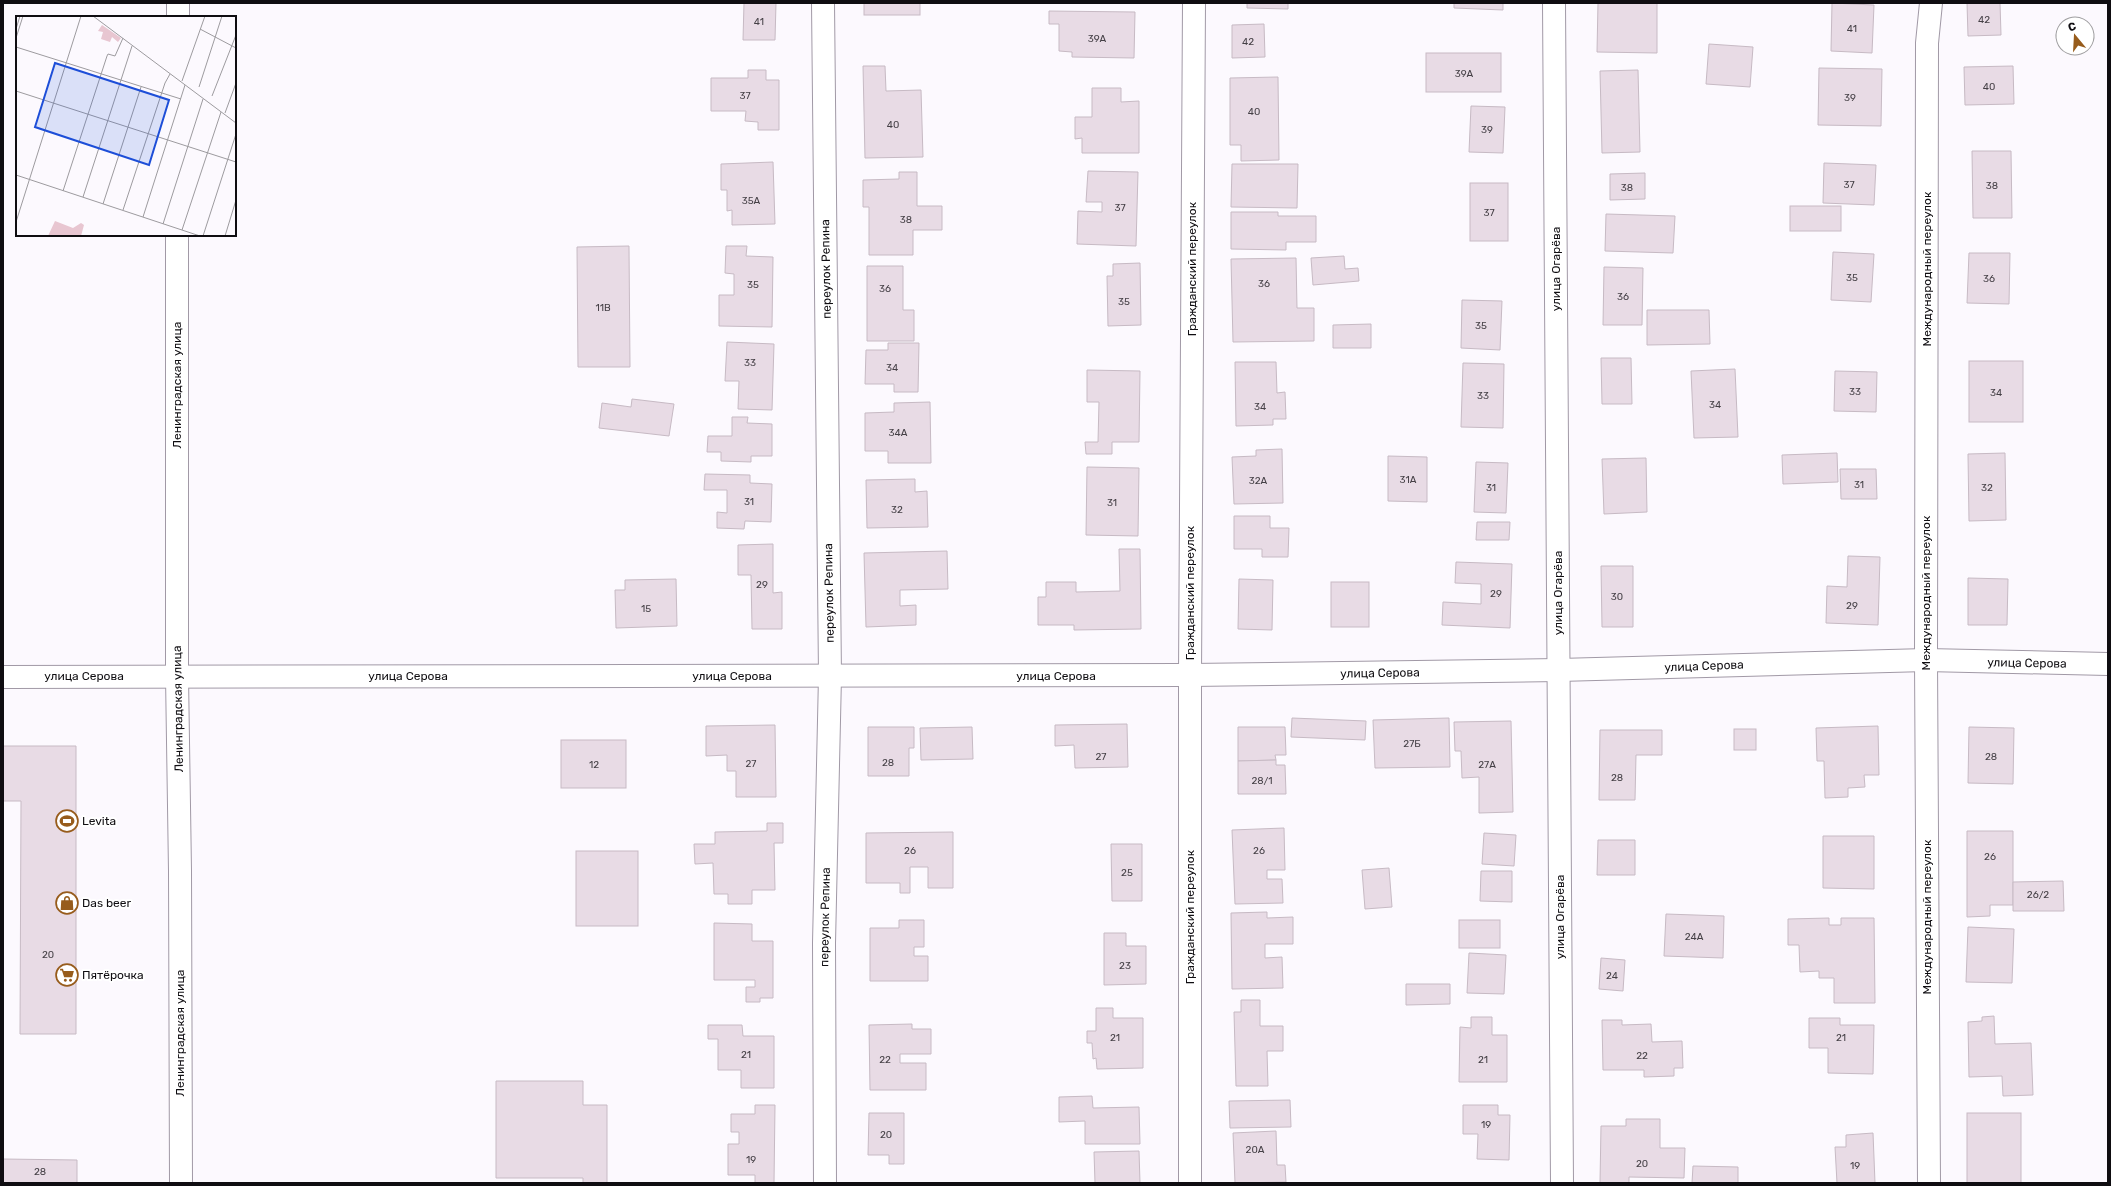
<svg xmlns="http://www.w3.org/2000/svg" width="2111" height="1186" viewBox="0 0 2111 1186" font-family="Rubik,sans-serif">
<style>
.building{fill:#e8dbe5;stroke:#c7bac4}
.lines{fill:none;stroke-linecap:round;stroke-linejoin:round}
.minor-casing{stroke:#a199a6;stroke-width:24}
.major-casing{stroke:#a199a6;stroke-width:24}
.minor{stroke:#fff;stroke-width:22}
.major{stroke:#fff;stroke-width:22}
.labels{text-anchor:middle;stroke-width:4;stroke-linejoin:round;paint-order:stroke}
.number-label{font-size:10px;fill:#454046}
.street-label{font-size:12px;fill:#0f0d11;stroke:#fff}
.poi-label{font-size:12px;fill:#0f0d11;stroke:#fff;text-anchor:start}
.inset-road{fill:none;stroke:#9d9b9f;stroke-width:1}
.view{fill:#1d4ed8;fill-opacity:0.15;stroke:#1d4ed8;stroke-width:2}
.inset-edge{fill:none;stroke:#0f0d11;stroke-width:2}
</style>
<rect width="100%" height="100%" fill="#fcf9fe"/>
<g class="building">
<polygon points="744,3 776,3 775,40 743,40"/>
<rect x="864" y="3" width="56" height="12"/>
<polygon points="1247,3 1288,3 1288,9 1247,8"/>
<polygon points="1454,3 1503,3 1503,10 1454,8"/>
<polygon points="1598,3 1657,3 1657,53 1597,52"/>
<polygon points="1832,3 1874,5 1872,53 1831,51"/>
<polygon points="1967,3 2000,3 2001,35 1968,36"/>
<polygon points="1049,11 1135,12 1134,58 1072,57 1072,52 1059,51 1059,24 1049,24"/>
<polygon points="1264,24 1265,57 1232,58 1232,25"/>
<polygon points="1709,44 1753,47 1750,87 1706,84"/>
<rect x="1426" y="53" width="75" height="39"/>
<polygon points="863,66 885,66 886,91 921,90 923,157 865,158"/>
<polygon points="2013,66 2014,104 1965,105 1964,67"/>
<polygon points="1819,68 1882,69 1881,126 1818,125"/>
<polygon points="748,70 766,70 766,80 779,80 779,130 758,130 758,122 745,121 746,111 711,111 711,78 748,78"/>
<polygon points="1638,70 1640,152 1602,153 1600,71"/>
<polygon points="1278,77 1279,160 1241,161 1241,145 1230,145 1230,78"/>
<polygon points="1092,88 1121,88 1121,102 1139,101 1139,153 1082,153 1082,138 1075,139 1075,117 1092,117"/>
<polygon points="1471,106 1505,107 1503,153 1469,152"/>
<polygon points="1972,151 2011,151 2012,218 1973,218"/>
<polygon points="773,162 775,224 732,225 732,210 727,211 727,190 721,190 721,164"/>
<polygon points="1824,163 1876,165 1874,205 1823,203"/>
<polygon points="1232,164 1298,164 1297,208 1231,207"/>
<polygon points="1088,171 1138,172 1136,246 1077,244 1078,211 1102,212 1102,202 1086,202"/>
<polygon points="899,172 917,172 917,206 942,206 942,230 913,230 913,255 869,255 869,207 863,207 863,180 899,179"/>
<polygon points="1645,173 1645,199 1610,200 1610,174"/>
<rect x="1470" y="183" width="38" height="58"/>
<rect x="1790" y="206" width="51" height="25"/>
<polygon points="1231,212 1278,212 1278,216 1316,216 1316,242 1286,242 1286,250 1231,249"/>
<polygon points="1606,214 1675,216 1673,253 1605,251"/>
<polygon points="629,246 630,367 578,367 577,247"/>
<polygon points="726,246 747,246 746,256 773,257 772,327 719,326 719,295 734,295 734,274 725,273"/>
<polygon points="1833,252 1874,254 1871,302 1831,300"/>
<polygon points="1969,253 2010,253 2009,304 1967,303"/>
<polygon points="1344,256 1345,269 1358,268 1359,281 1313,285 1311,258"/>
<polygon points="1296,258 1297,308 1314,308 1314,341 1233,342 1231,259"/>
<polygon points="1140,263 1141,325 1108,326 1107,276 1113,276 1113,264"/>
<polygon points="867,266 903,266 903,310 914,310 914,341 867,341"/>
<polygon points="1604,267 1643,268 1642,325 1603,325"/>
<polygon points="1462,300 1502,301 1500,350 1461,348"/>
<polygon points="1647,310 1709,310 1710,344 1647,345"/>
<polygon points="1371,324 1371,348 1333,348 1333,325"/>
<polygon points="727,342 774,344 772,410 738,409 739,381 725,381"/>
<polygon points="888,343 919,343 918,392 894,392 894,384 865,384 866,350 888,350"/>
<polygon points="1601,358 1631,358 1632,404 1602,404"/>
<rect x="1969" y="361" width="54" height="61"/>
<polygon points="1235,362 1276,362 1277,393 1285,392 1286,419 1273,419 1273,425 1236,426"/>
<polygon points="1463,363 1504,364 1503,428 1461,427"/>
<polygon points="1735,369 1738,437 1694,438 1691,371"/>
<polygon points="1087,370 1140,371 1139,442 1112,442 1112,454 1086,454 1085,442 1098,442 1099,402 1087,402"/>
<polygon points="1835,371 1877,372 1876,412 1834,411"/>
<polygon points="632,399 674,404 669,436 599,428 602,403 631,407"/>
<polygon points="930,402 931,463 888,463 888,451 865,451 865,413 894,412 894,403"/>
<polygon points="732,417 748,417 747,423 772,424 772,456 751,456 751,462 721,461 721,452 707,452 708,436 732,436"/>
<polygon points="1282,449 1283,503 1234,504 1232,457 1256,456 1256,450"/>
<polygon points="1837,453 1838,482 1783,484 1782,455"/>
<polygon points="2005,453 2006,520 1969,521 1968,454"/>
<polygon points="1388,456 1427,457 1427,502 1388,501"/>
<polygon points="1646,458 1647,512 1604,514 1602,459"/>
<polygon points="1476,462 1508,463 1506,513 1474,512"/>
<polygon points="1087,467 1139,468 1138,536 1086,535"/>
<polygon points="1840,469 1876,469 1877,499 1841,499"/>
<polygon points="705,474 750,475 750,483 772,484 771,522 745,521 744,529 717,528 717,512 727,513 727,490 704,490"/>
<polygon points="915,479 915,492 927,491 928,527 867,528 866,480"/>
<polygon points="1234,516 1270,516 1270,528 1289,528 1288,557 1262,557 1262,549 1234,549"/>
<polygon points="1477,522 1510,522 1509,540 1476,540"/>
<polygon points="773,544 773,593 782,592 782,629 752,629 751,575 738,575 738,545"/>
<polygon points="1119,549 1140,549 1141,629 1074,630 1074,625 1038,625 1038,597 1046,597 1046,582 1076,582 1076,592 1120,591"/>
<polygon points="947,551 948,589 900,590 900,606 916,605 916,625 866,627 864,553"/>
<polygon points="1848,556 1880,557 1878,625 1826,623 1827,586 1847,587"/>
<polygon points="1456,562 1512,564 1510,628 1442,625 1443,602 1481,604 1481,584 1455,583"/>
<polygon points="1601,566 1633,566 1633,627 1602,627"/>
<polygon points="1968,578 2008,579 2007,625 1968,625"/>
<polygon points="676,579 677,626 616,628 615,590 625,590 625,580"/>
<polygon points="1239,579 1273,580 1272,630 1238,629"/>
<rect x="1331" y="582" width="38" height="45"/>
<polygon points="1292,718 1366,721 1365,740 1291,737"/>
<polygon points="1449,718 1450,767 1375,768 1373,720"/>
<polygon points="1511,721 1513,812 1479,813 1479,777 1462,778 1461,751 1455,751 1454,722"/>
<polygon points="1127,724 1128,767 1075,768 1074,745 1055,746 1055,725"/>
<polygon points="775,725 776,797 736,797 736,771 727,771 727,755 706,756 706,726"/>
<polygon points="1878,726 1879,775 1864,775 1865,787 1848,788 1848,797 1825,798 1824,761 1817,761 1816,728"/>
<polygon points="868,727 914,727 914,748 909,748 909,776 868,776"/>
<polygon points="972,727 973,759 921,760 920,728"/>
<polygon points="1238,727 1285,727 1286,755 1275,755 1276,760 1238,761"/>
<polygon points="1969,727 2014,728 2013,784 1968,783"/>
<rect x="1734" y="729" width="22" height="21"/>
<polygon points="1600,730 1662,730 1662,755 1636,755 1635,800 1599,800"/>
<rect x="561" y="740" width="65" height="48"/>
<polygon points="3,746 76,746 76,1034 20,1034 21,801 3,801"/>
<polygon points="1276,760 1276,765 1285,765 1286,794 1238,794 1238,761"/>
<polygon points="767,823 783,823 783,843 774,843 775,890 752,890 752,904 728,904 728,894 714,894 713,863 695,864 694,844 715,844 715,832 767,831"/>
<polygon points="1284,828 1285,870 1267,870 1267,879 1282,879 1283,903 1235,904 1232,830"/>
<polygon points="1967,831 2013,831 2013,905 1990,905 1990,916 1967,917"/>
<polygon points="953,832 953,888 928,888 928,867 910,867 910,893 900,893 900,883 866,883 866,833"/>
<polygon points="1484,833 1516,835 1514,866 1482,864"/>
<polygon points="1823,836 1874,836 1874,889 1823,888"/>
<polygon points="1598,840 1635,840 1635,875 1597,875"/>
<polygon points="1111,844 1142,844 1142,901 1112,901"/>
<rect x="576" y="851" width="62" height="75"/>
<polygon points="1389,868 1392,907 1365,909 1362,870"/>
<polygon points="1481,871 1512,871 1512,902 1480,901"/>
<polygon points="2063,881 2064,911 2013,911 2013,882"/>
<polygon points="1267,912 1267,918 1293,917 1293,944 1265,944 1265,958 1282,957 1283,988 1232,989 1231,913"/>
<polygon points="1666,914 1724,916 1723,958 1664,956"/>
<polygon points="1829,918 1829,925 1841,925 1841,918 1874,918 1875,1003 1834,1003 1834,978 1819,978 1819,971 1800,972 1799,945 1788,945 1788,919"/>
<polygon points="899,920 924,920 924,947 914,947 914,956 928,956 928,981 870,981 870,928 899,928"/>
<rect x="1459" y="920" width="41" height="28"/>
<polygon points="714,923 752,924 752,941 773,941 773,998 760,998 760,1002 746,1002 746,987 755,987 755,980 714,980"/>
<polygon points="1968,927 2014,929 2012,983 1966,982"/>
<polygon points="1104,933 1126,933 1126,946 1146,946 1146,984 1104,985"/>
<polygon points="1469,953 1506,955 1504,994 1467,993"/>
<polygon points="1601,958 1625,960 1623,991 1599,989"/>
<polygon points="1406,984 1450,984 1450,1004 1406,1005"/>
<polygon points="1241,1000 1260,1000 1260,1026 1283,1026 1283,1051 1267,1051 1268,1086 1236,1086 1234,1012 1241,1012"/>
<polygon points="1096,1008 1113,1008 1113,1018 1143,1018 1143,1068 1097,1069 1096,1058 1093,1059 1092,1043 1087,1043 1087,1031 1096,1031"/>
<polygon points="1994,1016 1995,1044 2031,1043 2033,1095 2003,1096 2002,1076 1969,1077 1968,1022 1982,1021 1982,1017"/>
<polygon points="1471,1017 1492,1017 1492,1035 1507,1035 1507,1082 1459,1082 1460,1027 1471,1028"/>
<polygon points="1809,1018 1840,1018 1840,1025 1874,1025 1873,1074 1828,1073 1828,1048 1809,1048"/>
<polygon points="1602,1020 1622,1020 1622,1025 1651,1024 1652,1042 1682,1041 1683,1068 1674,1068 1674,1076 1644,1077 1644,1070 1603,1070"/>
<polygon points="912,1024 912,1029 931,1029 931,1054 900,1054 900,1063 926,1063 926,1090 870,1090 869,1025"/>
<polygon points="708,1025 742,1025 743,1036 774,1036 774,1088 741,1088 741,1070 718,1070 718,1039 708,1039"/>
<polygon points="496,1081 583,1081 583,1105 607,1105 607,1183 583,1183 583,1178 496,1178"/>
<polygon points="1092,1096 1093,1108 1139,1107 1140,1144 1085,1144 1085,1121 1059,1122 1059,1097"/>
<polygon points="1290,1100 1291,1127 1230,1128 1229,1101"/>
<polygon points="755,1105 775,1105 774,1183 755,1183 755,1175 728,1175 728,1144 739,1144 739,1132 731,1132 731,1114 755,1114"/>
<polygon points="1463,1105 1498,1105 1498,1115 1510,1115 1509,1160 1477,1159 1478,1134 1463,1134"/>
<polygon points="869,1113 904,1113 904,1164 889,1164 889,1155 868,1155"/>
<rect x="1967" y="1113" width="54" height="70"/>
<polygon points="1626,1119 1660,1119 1660,1148 1685,1148 1684,1178 1629,1177 1629,1183 1600,1183 1601,1126 1626,1126"/>
<polygon points="1276,1131 1277,1165 1285,1165 1286,1182 1235,1183 1233,1133"/>
<polygon points="1873,1133 1875,1183 1837,1183 1835,1147 1846,1147 1846,1135"/>
<polygon points="1139,1151 1140,1183 1095,1183 1094,1152"/>
<polygon points="3,1159 77,1160 77,1183 3,1183"/>
<polygon points="1693,1166 1738,1167 1738,1183 1692,1183"/>
</g>
<g class="lines">
<g class="minor-casing">
<g id="minor">
<polyline points="823,3 830,676 824,943 825,1183"/>
<polyline points="1554,3 1562,1183"/>
<polyline points="3,677 1190,675 1559,670 1926,660 2108,664"/>
<polyline points="1190,1183 1190,675 1194,3"/>
<polyline points="1929,1183 1926,660 1927,43 1931,3"/>
</g>
</g>
<g class="major-casing">
<g id="major">
<polyline points="178,17 178,3"/>
<polyline points="177,235 177,676 180,871 181,1183"/>
</g>
</g>
<use href="#minor" class="minor"/>
<use href="#major" class="major"/>
</g>
<defs>
<g id="stadium-ring" transform="scale(1.15)"><circle r="9.5" fill="#fff" stroke="#975c1c" stroke-width="1.5"/><path d="M0-5a6.5 5 0 1 0 0 10a6.5 5 0 1 0 0-10ZM-3.5-1.8h7v3.6h-7Z" fill="#975c1c"/></g>
<g id="shop-ring" transform="scale(1.15)"><circle r="9.5" fill="#fff" stroke="#975c1c" stroke-width="1.5"/><path d="M-5-2.5h2.3a2.7 3.5 0 0 1 5.4 0H5L5.5 6h-11ZM-1.5-2.5h3a1.5 2.3 0 0 0-3 0Z" fill="#975c1c"/></g>
<g id="supermarket-ring" transform="scale(1.15)"><circle r="9.5" fill="#fff" stroke="#975c1c" stroke-width="1.5"/><path d="M-6-5.5h2.5l.6 2H6L4.5 2H-2.5L-4.4-4H-6ZM-1.5 3.2a1.3 1.3 0 1 0 .1 0ZM3 3.2a1.3 1.3 0 1 0 .1 0Z" fill="#975c1c"/></g>
</defs>
<g fill-rule="evenodd">
<use href="#stadium-ring" x="67" y="821"/>
<use href="#shop-ring" x="67" y="903"/>
<use href="#supermarket-ring" x="67" y="975"/>
</g>
<g class="labels">
<g class="number-label">
<text x="1984" y="23">42</text>
<text x="759" y="25">41</text>
<text x="1852" y="32">41</text>
<text x="1097" y="42">39А</text>
<text x="1248" y="45">42</text>
<text x="1464" y="77">39А</text>
<text x="1989" y="90">40</text>
<text x="745" y="99">37</text>
<text x="1850" y="101">39</text>
<text x="1254" y="115">40</text>
<text x="893" y="128">40</text>
<text x="1487" y="133">39</text>
<text x="1849" y="188">37</text>
<text x="1992" y="189">38</text>
<text x="1627" y="191">38</text>
<text x="751" y="204">35А</text>
<text x="1120" y="211">37</text>
<text x="1489" y="216">37</text>
<text x="906" y="223">38</text>
<text x="1852" y="281">35</text>
<text x="1989" y="282">36</text>
<text x="1264" y="287">36</text>
<text x="753" y="288">35</text>
<text x="885" y="292">36</text>
<text x="1623" y="300">36</text>
<text x="1124" y="305">35</text>
<text x="603" y="311">11В</text>
<text x="1481" y="329">35</text>
<text x="750" y="366">33</text>
<text x="892" y="371">34</text>
<text x="1855" y="395">33</text>
<text x="1996" y="396">34</text>
<text x="1483" y="399">33</text>
<text x="1715" y="408">34</text>
<text x="1260" y="410">34</text>
<text x="898" y="436">34А</text>
<text x="1408" y="483">31А</text>
<text x="1258" y="484">32А</text>
<text x="1859" y="488">31</text>
<text x="1491" y="491">31</text>
<text x="1987" y="491">32</text>
<text x="749" y="505">31</text>
<text x="1112" y="506">31</text>
<text x="897" y="513">32</text>
<text x="762" y="588">29</text>
<text x="1496" y="597">29</text>
<text x="1617" y="600">30</text>
<text x="1852" y="609">29</text>
<text x="646" y="612">15</text>
<text x="1412" y="747">27Б</text>
<text x="1101" y="760">27</text>
<text x="1991" y="760">28</text>
<text x="888" y="766">28</text>
<text x="751" y="767">27</text>
<text x="594" y="768">12</text>
<text x="1487" y="768">27А</text>
<text x="1617" y="781">28</text>
<text x="1262" y="784">28/1</text>
<text x="910" y="854">26</text>
<text x="1259" y="854">26</text>
<text x="1990" y="860">26</text>
<text x="1127" y="876">25</text>
<text x="2038" y="898">26/2</text>
<text x="1694" y="940">24А</text>
<text x="48" y="958">20</text>
<text x="1125" y="969">23</text>
<text x="1612" y="979">24</text>
<text x="1115" y="1041">21</text>
<text x="1841" y="1041">21</text>
<text x="746" y="1058">21</text>
<text x="1642" y="1059">22</text>
<text x="885" y="1063">22</text>
<text x="1483" y="1063">21</text>
<text x="1486" y="1128">19</text>
<text x="886" y="1138">20</text>
<text x="1255" y="1153">20А</text>
<text x="751" y="1163">19</text>
<text x="1642" y="1167">20</text>
<text x="1855" y="1169">19</text>
<text x="40" y="1175">28</text>
</g>
<g class="street-label">
<text transform="translate(826 269) rotate(-91)" y="4">переулок Репина</text>
<text transform="translate(1192 269) rotate(-90)" y="4">Гражданский переулок</text>
<text transform="translate(1556 269) rotate(-90)" y="4">улица Огарёва</text>
<text transform="translate(1927 269) rotate(-90)" y="4">Международный переулок</text>
<text transform="translate(177 385) rotate(-90)" y="4">Ленинградская улица</text>
<text transform="translate(829 593) rotate(-91)" y="4">переулок Репина</text>
<text transform="translate(1190 593) rotate(-90)" y="4">Гражданский переулок</text>
<text transform="translate(1558 593) rotate(-90)" y="4">улица Огарёва</text>
<text transform="translate(1926 593) rotate(-90)" y="4">Международный переулок</text>
<text transform="translate(2027 663) rotate(1)" y="4">улица Серова</text>
<text transform="translate(1704 666) rotate(-2)" y="4">улица Серова</text>
<text transform="translate(1380 673) rotate(-1)" y="4">улица Серова</text>
<text x="84" y="680">улица Серова</text>
<text x="408" y="680">улица Серова</text>
<text x="732" y="680">улица Серова</text>
<text x="1056" y="680">улица Серова</text>
<text transform="translate(178 709) rotate(-91)" y="4">Ленинградская улица</text>
<text transform="translate(825 917) rotate(-89)" y="4">переулок Репина</text>
<text transform="translate(1190 917) rotate(-90)" y="4">Гражданский переулок</text>
<text transform="translate(1560 917) rotate(-90)" y="4">улица Огарёва</text>
<text transform="translate(1927 917) rotate(-90)" y="4">Международный переулок</text>
<text transform="translate(180 1033) rotate(-90)" y="4">Ленинградская улица</text>
</g>
<g class="poi-label">
<text x="82" y="825">Levita</text>
<text x="82" y="907">Das beer</text>
<text x="82" y="979">Пятёрочка</text>
</g>
</g>
<g transform="translate(16 16)">
<rect width="220" height="220" fill="#fcf9fe"/>
<path d="M39,205L57,212L65,207L68,209L65,220H32Z" fill="#e8c6d1"/>
<path d="M86,9L105,22L102,26L96,21L94,26L85,23L87,16L82,15Z" fill="#e8c6d1"/>
<path class="inset-road" d="M77,0L220,107M0,13L4,0M184,13L220,32M0,22L7,0M0,31L165,83M166,65L189,0M183,71L206,0M0,75L220,146M196,80L220,19M209,97L220,67M0,159L184,220M47,175L91,40L92,38L99,40L107,22M67,181L116,30M87,188L125,71M107,194L149,67L154,58M127,201L169,69M0,206L65,0M147,208L187,83M166,214L205,96M187,220L220,118M209,220L220,184"/>
<path class="view" d="M39,47L153,84L133,149L19,111Z"/>
<rect width="220" height="220" class="inset-edge"/>
</g>
<rect width="2111" height="1186" fill="none" stroke="#0f0d11" stroke-width="8"/>
<g transform="translate(2075 36) rotate(342)"><circle r="19" fill="#ffffff" stroke="#9f9ea0"/>
<path d="M0-3L7 15L0 10L-7 15Z" fill="#975c1c"/>
<text y="-6" font-size="11" font-weight="bold" text-anchor="middle" fill="#0f0d11">С</text>
</g>
</svg>
